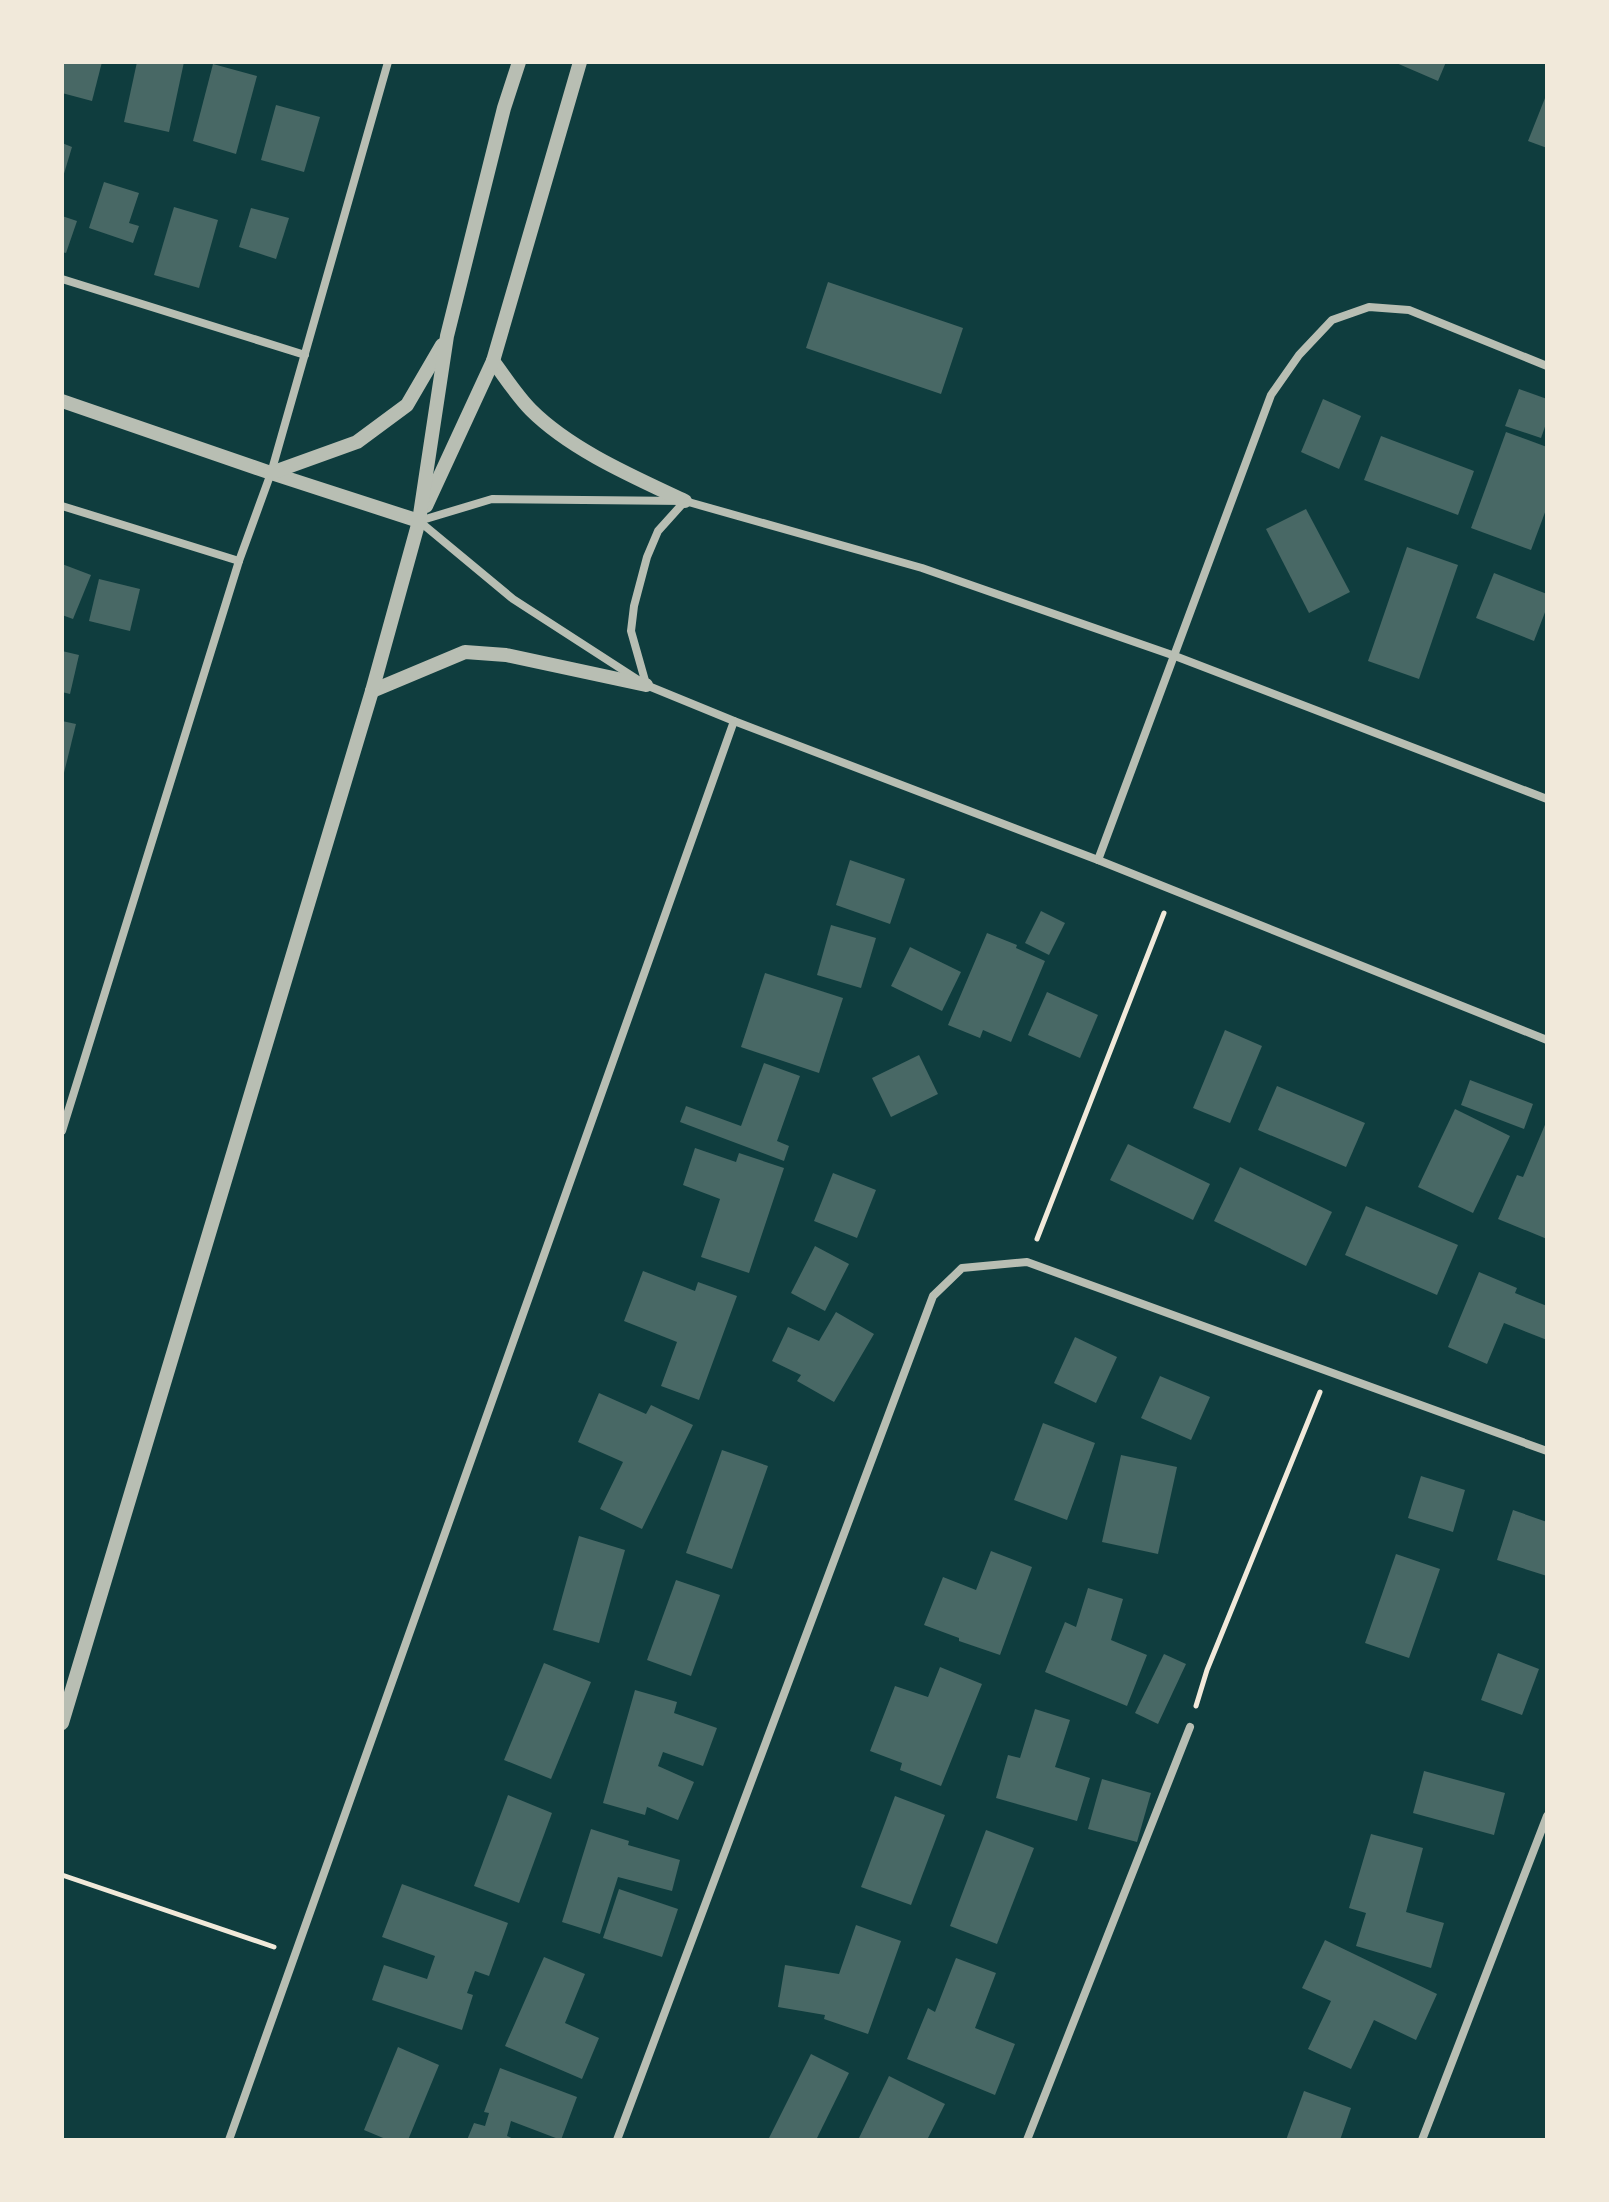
<svg xmlns="http://www.w3.org/2000/svg" width="1609" height="2202" viewBox="0 0 1609 2202" font-family="'Nunito Sans',sans-serif">
<style>
.building{fill:#486865}
.lines{fill:none;stroke-linecap:round;stroke-linejoin:round}
.path{stroke:#f1e9da;stroke-width:5}
.minor{stroke:#b8beb3;stroke-width:8}
.tertiary{stroke:#b8beb3;stroke-width:14}
</style>
<rect width="100%" height="100%" fill="#0f3d3e"/>
<g class="building">
<polygon points="62,62 102,62 92,101 62,93"/>
<polygon points="137,62 184,62 169,132 124,122"/>
<polygon points="1394,62 1446,62 1438,81"/>
<polygon points="213,64 257,76 236,154 193,141"/>
<polygon points="1547,93 1547,148 1528,141"/>
<polygon points="276,105 320,117 304,172 261,160"/>
<polygon points="62,143 72,147 63,177 62,177"/>
<polygon points="104,182 139,193 129,223 139,226 133,243 89,228"/>
<polygon points="174,207 218,220 199,288 154,275"/>
<polygon points="251,208 289,218 276,259 239,247"/>
<polygon points="62,216 77,221 66,253 62,252"/>
<polygon points="828,282 963,328 941,394 806,348"/>
<polygon points="1519,389 1547,399 1547,421 1541,438 1505,426"/>
<polygon points="1323,399 1361,416 1339,469 1301,452"/>
<polygon points="1506,432 1547,447 1547,507 1531,550 1471,528"/>
<polygon points="1381,436 1474,471 1458,515 1364,480"/>
<polygon points="1306,509 1350,592 1309,613 1266,529"/>
<polygon points="1407,547 1458,565 1419,679 1368,661"/>
<polygon points="62,564 91,575 73,619 62,615"/>
<polygon points="1494,573 1547,594 1547,607 1534,641 1476,618"/>
<polygon points="99,579 140,589 130,631 89,621"/>
<polygon points="62,651 79,655 70,694 62,692"/>
<polygon points="62,721 76,724 63,777 62,777"/>
<polygon points="850,860 905,879 890,924 836,905"/>
<polygon points="1041,911 1065,923 1049,955 1025,943"/>
<polygon points="831,925 876,938 861,988 817,975"/>
<polygon points="987,933 1017,945 1016,948 1045,961 1011,1042 983,1030 980,1038 948,1025"/>
<polygon points="910,947 961,972 942,1011 891,986"/>
<polygon points="765,973 843,998 819,1073 741,1047"/>
<polygon points="1047,992 1098,1015 1080,1058 1028,1035"/>
<polygon points="1225,1030 1262,1046 1230,1123 1193,1108"/>
<polygon points="919,1055 938,1094 891,1117 872,1078"/>
<polygon points="764,1063 800,1076 777,1141 789,1146 784,1161 680,1122 686,1106 741,1126"/>
<polygon points="1470,1080 1533,1104 1524,1129 1461,1105"/>
<polygon points="1277,1086 1365,1123 1346,1167 1258,1130"/>
<polygon points="1455,1109 1510,1136 1473,1213 1418,1187"/>
<polygon points="1547,1120 1547,1239 1498,1219 1517,1175 1523,1177"/>
<polygon points="1128,1144 1210,1184 1193,1220 1110,1180"/>
<polygon points="695,1148 736,1162 739,1153 784,1168 749,1273 701,1257 720,1199 683,1185"/>
<polygon points="1240,1167 1332,1212 1306,1266 1214,1221"/>
<polygon points="833,1173 876,1190 857,1238 814,1221"/>
<polygon points="1366,1206 1458,1245 1437,1295 1345,1255"/>
<polygon points="815,1246 849,1264 825,1311 791,1293"/>
<polygon points="643,1271 695,1291 698,1282 737,1296 699,1400 661,1386 677,1342 624,1321"/>
<polygon points="1479,1272 1517,1288 1515,1293 1547,1306 1547,1340 1504,1323 1487,1364 1448,1347"/>
<polygon points="836,1312 874,1334 834,1402 797,1381 801,1375 772,1361 788,1327 819,1341"/>
<polygon points="1075,1337 1117,1357 1096,1403 1054,1383"/>
<polygon points="1160,1376 1210,1397 1191,1440 1141,1418"/>
<polygon points="599,1393 646,1414 651,1405 693,1425 642,1529 600,1509 623,1462 578,1442"/>
<polygon points="1043,1423 1095,1443 1067,1520 1014,1500"/>
<polygon points="722,1450 768,1466 732,1569 686,1553"/>
<polygon points="1121,1455 1177,1467 1158,1554 1102,1542"/>
<polygon points="1421,1476 1465,1490 1453,1532 1408,1518"/>
<polygon points="1513,1510 1547,1522 1547,1576 1497,1560"/>
<polygon points="579,1536 625,1550 599,1643 553,1630"/>
<polygon points="991,1551 1032,1567 1000,1655 959,1641 959,1638 924,1625 943,1577 976,1590"/>
<polygon points="1396,1554 1440,1569 1409,1658 1365,1643"/>
<polygon points="676,1580 720,1595 691,1676 647,1660"/>
<polygon points="1088,1588 1123,1599 1111,1640 1147,1655 1127,1706 1045,1672 1065,1622 1076,1627"/>
<polygon points="1498,1653 1539,1669 1522,1715 1481,1700"/>
<polygon points="1164,1654 1186,1664 1158,1724 1135,1713"/>
<polygon points="544,1663 591,1682 551,1779 504,1760"/>
<polygon points="940,1667 982,1684 941,1786 900,1770 902,1763 870,1751 895,1686 928,1697"/>
<polygon points="635,1690 677,1702 674,1713 717,1728 703,1766 663,1752 658,1766 694,1782 678,1820 647,1807 645,1815 603,1803"/>
<polygon points="1035,1709 1070,1720 1055,1767 1090,1778 1077,1821 996,1798 1008,1755 1020,1758"/>
<polygon points="1424,1771 1505,1793 1494,1835 1413,1813"/>
<polygon points="1102,1779 1151,1793 1137,1842 1088,1829"/>
<polygon points="508,1795 552,1813 519,1903 474,1886"/>
<polygon points="895,1796 945,1815 911,1905 861,1887"/>
<polygon points="591,1829 629,1841 628,1845 680,1860 672,1891 618,1877 600,1934 562,1922"/>
<polygon points="986,1830 1034,1848 997,1944 950,1926"/>
<polygon points="1371,1834 1423,1848 1406,1912 1444,1923 1431,1968 1356,1946 1366,1913 1349,1908"/>
<polygon points="402,1884 508,1923 489,1976 475,1971 467,1993 473,1995 462,2030 372,2000 384,1965 427,1979 435,1956 382,1937"/>
<polygon points="619,1889 678,1909 662,1957 603,1938"/>
<polygon points="856,1925 901,1941 868,2034 824,2019 825,2015 778,2007 785,1965 839,1974"/>
<polygon points="1325,1940 1437,1994 1416,2040 1374,2020 1351,2069 1308,2049 1331,2001 1302,1988"/>
<polygon points="544,1957 585,1974 565,2023 599,2038 582,2079 505,2046"/>
<polygon points="956,1958 996,1973 975,2028 1015,2044 995,2095 907,2059 928,2008 935,2012"/>
<polygon points="398,2047 439,2065 408,2140 388,2140 364,2130"/>
<polygon points="811,2054 849,2073 816,2140 768,2140"/>
<polygon points="500,2068 577,2097 561,2140 511,2121 507,2136 516,2140 467,2140 474,2123 485,2126 489,2113 484,2112"/>
<polygon points="889,2076 945,2104 927,2140 858,2140"/>
<polygon points="1304,2091 1351,2108 1340,2140 1286,2140"/>
</g>
<g class="lines">
<g class="path">
<polyline points="1037,1239 1164,913"/>
<polyline points="1196,1706 1207,1670 1320,1392"/>
<polyline points="62,1875 274,1947"/>
</g>
<g class="minor">
<polyline points="62,279 305,355"/>
<polyline points="62,506 239,561"/>
<polyline points="419,521 513,599 646,685 734,721 1098,860 1547,1040"/>
<polyline points="419,521 492,499 685,501 922,568 1175,656 1547,799"/>
<polyline points="646,684 631,631 634,606 647,557 658,531 685,501"/>
<polyline points="1098,860 1271,395 1299,355 1332,320 1369,307 1409,310 1547,366"/>
<polyline points="62,1131 239,561 271,473 388,62"/>
<polyline points="229,2140 734,721"/>
<polyline points="617,2140 933,1296 962,1268 1027,1262 1547,1451"/>
<polyline points="1027,2140 1190,1727"/>
<polyline points="1422,2140 1547,1816"/>
</g>
<g class="tertiary">
<path d="M493,361C505,377 517,396 531,410C571,450 634,477 685,501"/>
<polyline points="62,401 271,473 419,521"/>
<polyline points="271,473 357,442 407,405 442,345"/>
<polyline points="426,506 493,361 580,62"/>
<polyline points="372,691 465,652 506,655 646,685"/>
<polyline points="62,1723 372,691 419,521 447,336 504,108 519,62"/>
</g>
</g>
<rect width="1609" height="2202" fill="none" stroke="#f1e9da" stroke-width="128"/>
</svg>
